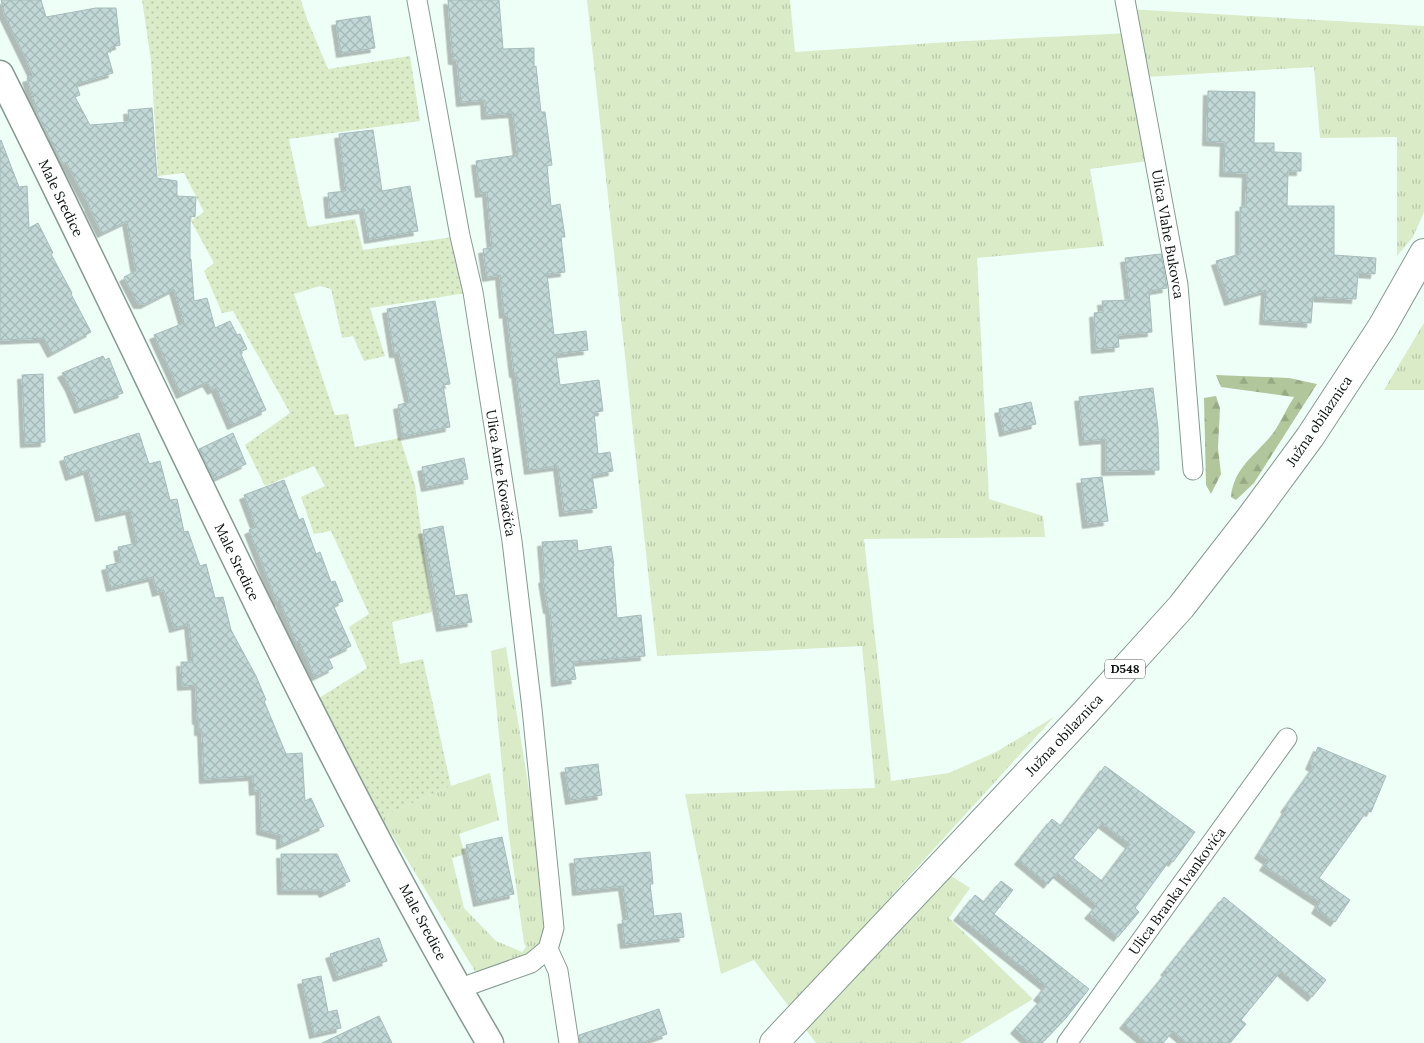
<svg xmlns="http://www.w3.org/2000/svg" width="1424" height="1043" viewBox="0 0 1424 1043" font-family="Lora,serif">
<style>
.grass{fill:url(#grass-tufts)}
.forest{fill:url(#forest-firs)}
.park{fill:url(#park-dots)}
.building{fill:url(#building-cross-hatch);stroke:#a6bcba;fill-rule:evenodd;filter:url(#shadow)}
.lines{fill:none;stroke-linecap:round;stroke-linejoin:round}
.street-casing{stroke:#869a92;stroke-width:21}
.secondary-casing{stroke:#869a92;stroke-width:29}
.primary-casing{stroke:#869a92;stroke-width:30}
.street{stroke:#fff;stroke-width:19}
.secondary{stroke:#fff;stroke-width:26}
.primary{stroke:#fff;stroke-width:28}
.labels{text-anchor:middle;stroke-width:5;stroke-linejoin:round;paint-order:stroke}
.shield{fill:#fff;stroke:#545958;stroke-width:1}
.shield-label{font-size:12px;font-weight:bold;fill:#0b1210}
.street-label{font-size:14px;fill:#0b1210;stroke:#fff}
</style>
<defs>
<pattern id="grass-tufts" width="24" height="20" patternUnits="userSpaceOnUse" patternTransform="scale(1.25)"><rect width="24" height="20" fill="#d9ebc7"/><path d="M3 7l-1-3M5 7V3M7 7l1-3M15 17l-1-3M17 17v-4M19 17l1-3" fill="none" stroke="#b9c8aa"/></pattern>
<pattern id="forest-firs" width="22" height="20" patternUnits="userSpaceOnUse" patternTransform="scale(1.25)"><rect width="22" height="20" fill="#b1c69a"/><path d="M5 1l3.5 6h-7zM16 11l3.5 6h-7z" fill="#97a984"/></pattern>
<pattern id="park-dots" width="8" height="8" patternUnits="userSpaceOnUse" patternTransform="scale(1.25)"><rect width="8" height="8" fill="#d9ebc7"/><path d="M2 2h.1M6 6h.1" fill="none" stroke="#b9c8aa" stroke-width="1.8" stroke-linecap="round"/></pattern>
<pattern id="building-cross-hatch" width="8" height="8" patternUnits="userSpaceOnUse" patternTransform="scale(1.25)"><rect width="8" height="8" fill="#c1d8d6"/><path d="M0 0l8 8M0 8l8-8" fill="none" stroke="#a4b8b7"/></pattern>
<filter id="shadow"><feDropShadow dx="-4.5" dy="4.5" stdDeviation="0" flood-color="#0004"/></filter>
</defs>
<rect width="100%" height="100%" fill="#eefff8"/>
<g class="grass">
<polygon points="587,0 790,0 795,52 965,41 1132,33 1155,160 1090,169 1104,246 977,258 989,499 1043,516 1045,537 864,539 891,781 949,773 996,752 1054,717 892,895 886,906 939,868 970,888 949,918 1033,999 960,1043 816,1043 754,960 721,974 685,794 875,788 862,646 657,656"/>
<polygon points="1127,9 1424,26 1424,212 1413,237 1397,256 1397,137 1320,138 1314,67 1146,77"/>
<polygon points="1424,323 1424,390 1384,390"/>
<polygon points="506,647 547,901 542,949 478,976 381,817 451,786 490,773 499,820 459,834 465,854 452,858 464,908 496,941 522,952 526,947 524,943 508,829 491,651"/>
</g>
<g class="forest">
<path d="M1216,375L1289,378L1317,384L1254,483L1236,500L1231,497C1234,466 1257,455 1274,432C1281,421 1287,408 1294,397L1221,387Z"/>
<polygon points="1216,396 1220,408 1218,448 1221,474 1211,494 1206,485 1204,398"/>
</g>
<polygon class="park" points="142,0 301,0 307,19 328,69 410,56 420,121 289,139 308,227 355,219 363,250 460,236 473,292 370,308 385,356 364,361 353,336 342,338 331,289 320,286 294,294 335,415 348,414 355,447 400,438 415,485 432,612 392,622 400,664 423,659 451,786 381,817 319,698 367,668 349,627 369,614 331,531 314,534 301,497 325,486 314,466 265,486 245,445 290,413 233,311 222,313 204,271 214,263 191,221 204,212 184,173 158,176 151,60"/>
<g class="building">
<polygon points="1,0 41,0 46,17 96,8 116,8 120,45 111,47 111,52 107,52 113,73 76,84 80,95 75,97 90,125 129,122 128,110 152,108 157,178 177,181 177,196 196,197 195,217 190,216 190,259 191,259 194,301 207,298 215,328 230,321 237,335 240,334 247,349 240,352 266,410 232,425 216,388 212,390 207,382 181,394 154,335 184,323 174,289 145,304 138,304 124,277 136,271 127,221 102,233 89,207 90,207 66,162 63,164 38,115 27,78 34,76 5,16"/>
<polygon points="448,0 499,0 503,49 534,48 534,67 536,66 541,112 545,112 552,165 547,166 551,206 560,204 565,237 561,237 565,272 547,274 554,335 586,331 588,350 556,354 560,385 599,380 603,411 594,412 598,454 610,452 613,471 592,475 597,508 564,512 558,466 529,470 516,373 514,373 507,313 504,314 500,275 487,277 483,249 492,248 487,192 480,193 476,161 518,155 513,113 486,115 485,100 461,102 457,60 453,60"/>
<polygon points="370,16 375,48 341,53 336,21"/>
<polygon points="1208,91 1255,92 1254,143 1274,143 1274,152 1301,153 1301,171 1288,171 1287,206 1334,206 1334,255 1376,258 1375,274 1358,273 1356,299 1313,297 1311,323 1264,320 1266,290 1229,301 1216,261 1240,254 1240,207 1246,207 1247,173 1224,172 1225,142 1207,141"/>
<polygon points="373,130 382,191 410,186 418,231 369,239 364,209 330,214 328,193 346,191 339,134"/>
<polygon points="1,140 19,187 27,186 29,228 38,223 53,253 51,254 72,293 71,294 91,332 52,353 44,338 0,340 0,141"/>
<polygon points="1161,254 1167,288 1149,291 1152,332 1118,335 1119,347 1096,349 1094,313 1103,312 1102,301 1130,300 1125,258"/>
<polygon points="435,301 450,384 443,385 450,427 403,436 398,405 410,402 399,353 394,353 387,309"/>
<polygon points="103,356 105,360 109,358 123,393 79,409 70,387 62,373"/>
<polygon points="43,374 45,442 25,443 22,375"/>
<polygon points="1153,388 1158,428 1159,470 1106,471 1106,439 1084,441 1079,397"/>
<polygon points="1031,402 1036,424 1004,432 999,409"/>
<polygon points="139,433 149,464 160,461 170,500 177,499 184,532 188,531 200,566 206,564 215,598 223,597 231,630 256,676 266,700 264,701 286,754 302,753 305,801 311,798 324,826 281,845 281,835 261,830 260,790 254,791 253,776 204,779 202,731 199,731 199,720 197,720 196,685 182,686 181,662 193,662 189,624 174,628 164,590 157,592 153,577 111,587 106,566 121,562 118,547 137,543 130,510 100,517 88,470 70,476 64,457"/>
<polygon points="233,433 246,464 214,479 199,449"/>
<polygon points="464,458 468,479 426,487 422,467"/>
<polygon points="1102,477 1108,521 1087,524 1081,479"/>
<polygon points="284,480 299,520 303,518 316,554 320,552 331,582 335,581 343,601 333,605 351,646 328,657 333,668 315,677 299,641 296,642 280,601 277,602 249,530 256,527 244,495"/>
<polygon points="443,526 455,596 467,594 472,622 441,627 423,530"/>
<polygon points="577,540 578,551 611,546 614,566 613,566 617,618 641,615 645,656 573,662 576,679 556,682 550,609 548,609 543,579 545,578 542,542"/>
<polygon points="1318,747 1386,776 1371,812 1367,811 1319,878 1350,900 1335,922 1316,909 1320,902 1264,866 1268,860 1259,854 1287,809 1285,808 1314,767 1310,765"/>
<polygon points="598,764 602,795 570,800 565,768"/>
<path d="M1105,766L1195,832L1173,862L1170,860L1135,908L1139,912L1118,937L1089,914L1097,905L1057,873L1048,884L1019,860L1052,819L1061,826ZM1102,823L1130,844L1102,881L1073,858Z"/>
<polygon points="502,837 514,894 478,902 466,845"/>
<polygon points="650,852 653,884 650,884 654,916 681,913 684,937 625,944 622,920 628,919 623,886 577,891 574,859"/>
<polygon points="281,854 337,854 350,881 324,893 322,890 282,890"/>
<polygon points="1001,881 1013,890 994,914 1089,989 1066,1018 1042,1043 1030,1043 1015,1029 1042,999 1038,996 1046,986 958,916 975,895 984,902"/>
<polygon points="1224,897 1326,980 1312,997 1281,971 1241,1020 1246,1024 1230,1043 1187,1043 1173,1031 1163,1043 1147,1043 1124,1024 1167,972 1165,971"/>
<polygon points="379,938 387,961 338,977 330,954"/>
<polygon points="321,976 328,1012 337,1010 341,1028 314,1034 302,980"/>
<polygon points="659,1009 667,1034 641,1043 580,1043 579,1035"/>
<polygon points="379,1016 392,1043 322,1043"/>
</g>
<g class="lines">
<g class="street-casing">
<g id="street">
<polyline points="417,0 460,236 473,292 512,541 532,709 554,928 548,949 531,963 458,989"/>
<polyline points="1125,0 1178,285 1193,470"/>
<polyline points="548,949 558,971 569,1043"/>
<polyline points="1067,1043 1287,738"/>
</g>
</g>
<g class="secondary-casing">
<path id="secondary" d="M0,74C162,397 307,730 490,1043"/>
</g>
<g class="primary-casing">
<polyline id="primary" points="774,1043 1085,713 1181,607 1251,517 1310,437 1382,327 1424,253"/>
</g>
<use href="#street" class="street"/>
<use href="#secondary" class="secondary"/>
<use href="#primary" class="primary"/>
</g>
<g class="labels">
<rect class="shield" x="1105" y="659.5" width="40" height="19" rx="4"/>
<g class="shield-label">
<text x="1125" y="673">D548</text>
</g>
<g class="street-label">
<text transform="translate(61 198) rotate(64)" y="5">Male Sredice</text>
<text transform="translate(1168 234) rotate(80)" y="5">Ulica Vlahe Bukovca</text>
<text transform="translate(1319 421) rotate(-56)" y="5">Južna obilaznica</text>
<text transform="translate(501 473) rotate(81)" y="5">Ulica Ante Kovačića</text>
<text transform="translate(237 562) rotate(64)" y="5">Male Sredice</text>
<text transform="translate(1064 735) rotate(-47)" y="5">Južna obilaznica</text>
<text transform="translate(1177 891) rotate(-54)" y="5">Ulica Branka Ivankovića</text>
<text transform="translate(423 922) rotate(62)" y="5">Male Sredice</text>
</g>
</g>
</svg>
